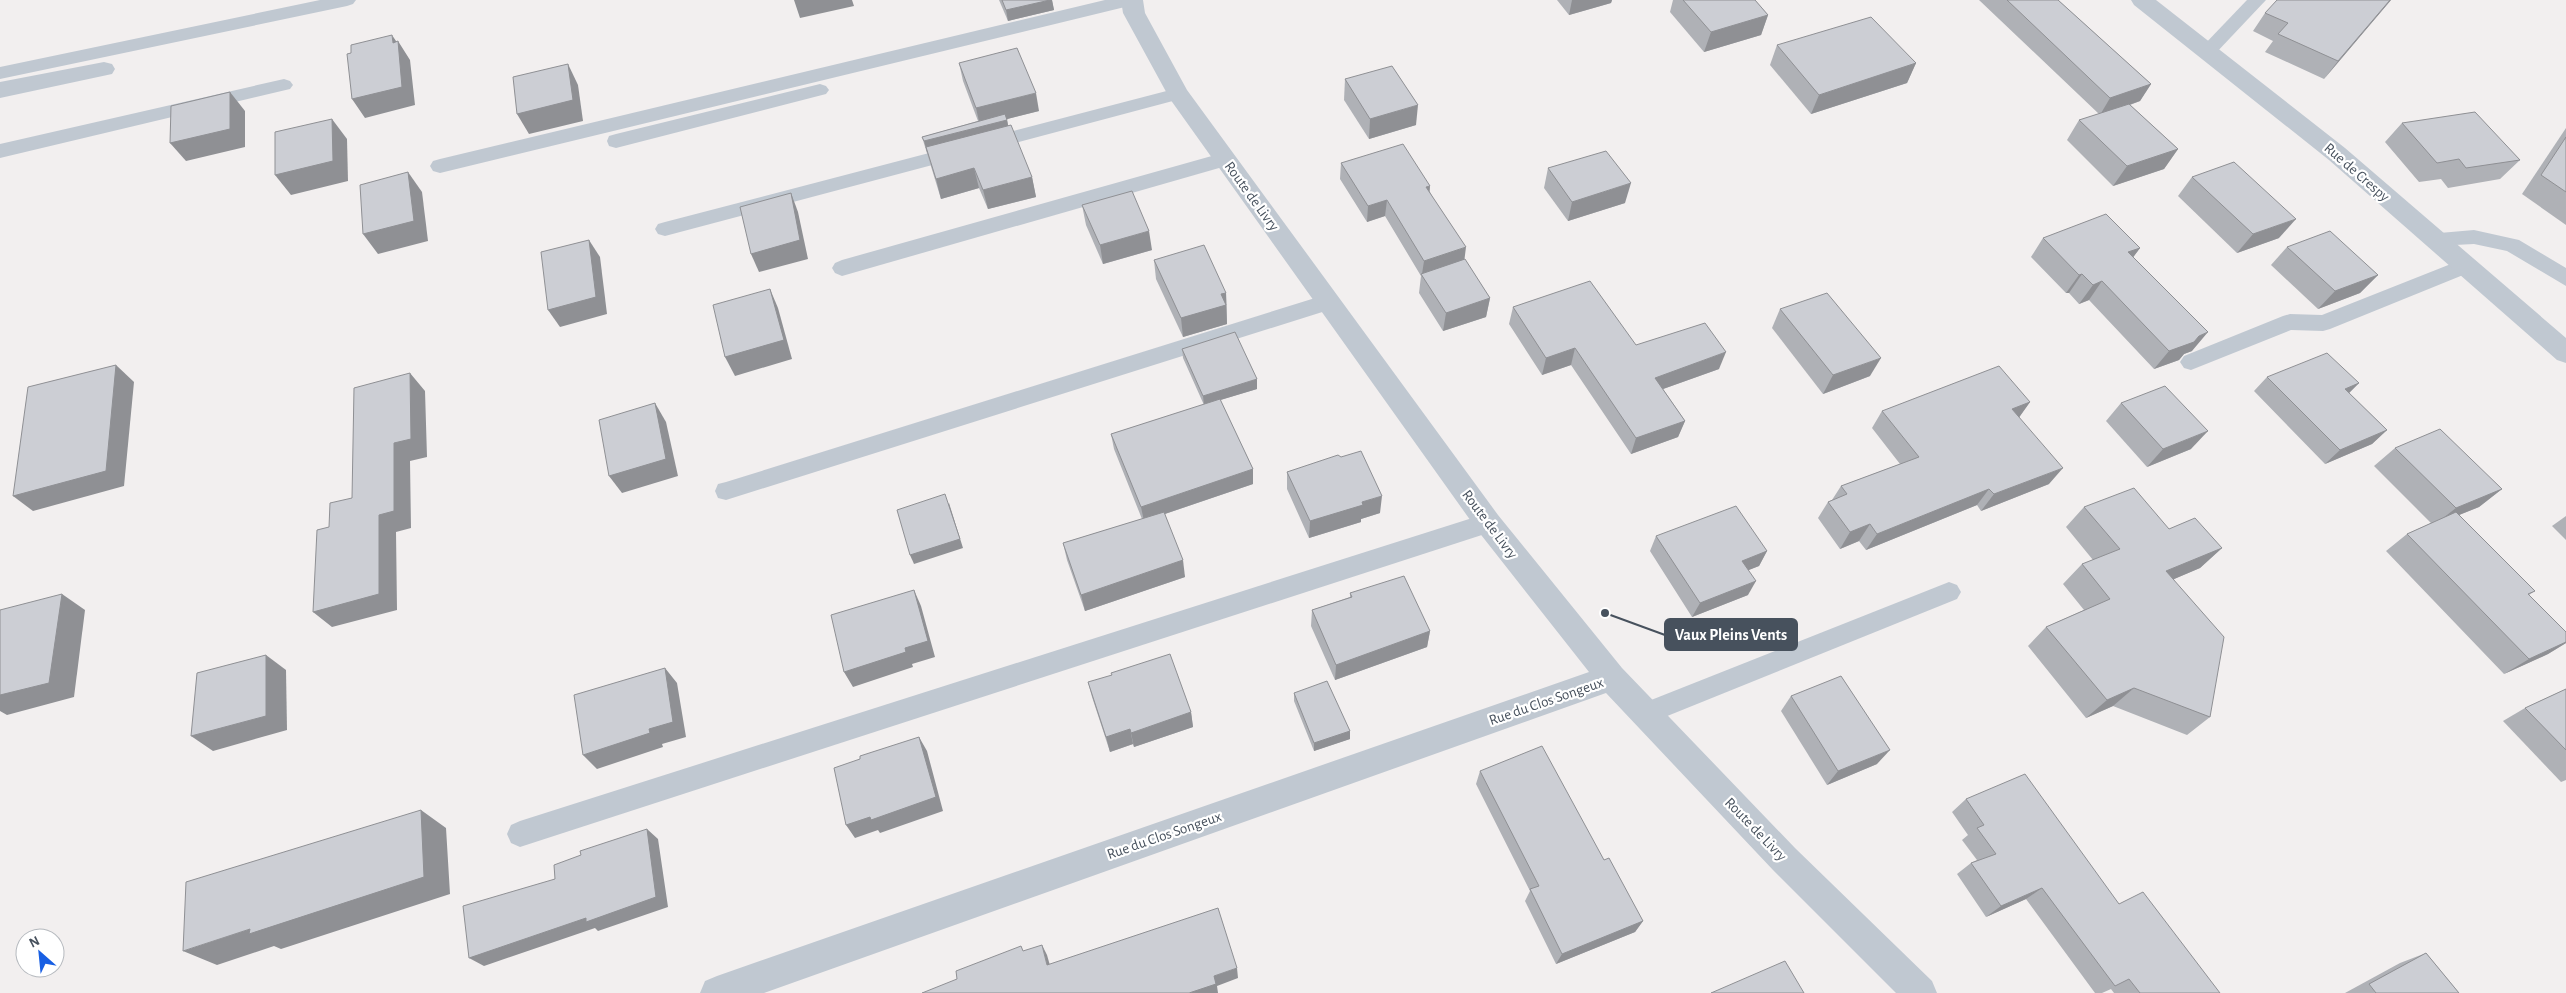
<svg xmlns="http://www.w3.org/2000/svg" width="2566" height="993" viewBox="0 0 2566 993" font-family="'Alegreya Sans',sans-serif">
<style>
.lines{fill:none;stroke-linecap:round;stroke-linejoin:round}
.service{fill:#c0c8d1;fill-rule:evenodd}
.minor{fill:#c0c8d1;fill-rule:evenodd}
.wall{fill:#afb1b6}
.shaded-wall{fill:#8f9094}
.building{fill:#ccced4;stroke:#8f9094}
.labels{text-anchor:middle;stroke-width:4.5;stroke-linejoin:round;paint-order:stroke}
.street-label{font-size:15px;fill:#47515d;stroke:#fff}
.leader{fill:none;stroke:#47515d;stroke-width:2}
.callout-dot{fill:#47515d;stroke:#fff;stroke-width:2}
.callout{fill:#47515d;stroke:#47515d;stroke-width:2}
.callout-label{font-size:16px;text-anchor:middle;font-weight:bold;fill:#fff}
</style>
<rect width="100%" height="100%" fill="#f2efef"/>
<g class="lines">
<g class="service">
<polygon points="320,0 356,0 353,4 347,6 0,79 0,67"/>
<polygon points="1105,0 1138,0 1135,4 1129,6 440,173 433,171 430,166 433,161 440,159"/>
<polygon points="2247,0 2266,0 2214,55 2202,55 2199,51 2202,47"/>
<polygon points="284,79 290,81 293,85 290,89 0,158 0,144"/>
<polygon points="820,84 826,86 829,90 826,94 616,148 609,146 607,141 609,136 616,134"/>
<polygon points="1178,88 1184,90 1187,94 1184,98 665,236 658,234 655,229 658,224 665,222"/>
<polygon points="1226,152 1233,154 1236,159 1233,164 842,276 835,273 832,268 835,263 842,260"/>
<polygon points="2474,230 2519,240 2566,268 2566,286 2507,251 2474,244 2435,246 2428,244 2425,239 2428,234"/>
<polygon points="2466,258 2473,261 2476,266 2473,271 2330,329 2323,331 2291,330 2191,370 2184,368 2180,362 2184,356 2283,316 2290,314 2322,315"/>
<polygon points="1328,294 1335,296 1338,302 1335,308 726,500 718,498 715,491 718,484 726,482"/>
<polygon points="1488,513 1496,516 1499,523 1496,530 1488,533 520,847 511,843 507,834 511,825 520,821"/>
<polygon points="1949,582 1957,585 1961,592 1957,599 1645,725 1636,722 1633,714 1636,706"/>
</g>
<g class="minor">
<polygon points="1121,0 1143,0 1145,13 1187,90 1498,515 1622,668 1795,848 1932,981 1937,993 1896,993 1773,870 1606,693 764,993 700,993 705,981 717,976 1589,672 1478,531 1170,99 1123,13"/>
<polygon points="2131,0 2156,0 2345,148 2566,338 2566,363 2557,360 2329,160 2134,5"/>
<polygon points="104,62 112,64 115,69 112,74 0,98 0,82"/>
</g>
</g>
<g class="wall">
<polygon points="999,0 1052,0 1054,10 1008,21"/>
<polygon points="1557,0 1612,0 1611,3 1569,15"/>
<polygon points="1673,0 1755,0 1768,15 1761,35 1704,52 1670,12"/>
<polygon points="1979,0 2058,0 2151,84 2140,101 2130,105 2178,149 2164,169 2113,186 2067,140 2079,120 2099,114"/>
<polygon points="2391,0 2324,79 2265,52 2273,41 2253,31 2265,13"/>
<polygon points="1777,45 1916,63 1907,83 1811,114 1770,65"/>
<polygon points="959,63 1039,111 1007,119 1008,125 1032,177 1036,197 988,209 979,188 941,199 922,137 978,121 963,81"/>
<polygon points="1345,79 1416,125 1369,139 1344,100"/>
<polygon points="2402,123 2520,160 2500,179 2448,188 2441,179 2419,182 2385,142"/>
<polygon points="2566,128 2566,225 2522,194"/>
<polygon points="1341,163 1430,192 1464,260 1490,298 1486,317 1443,331 1419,293 1421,276 1385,216 1367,222 1340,179"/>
<polygon points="1548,168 1625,203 1568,221 1544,188"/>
<polygon points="2192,177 2279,238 2237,253 2178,196"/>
<polygon points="1082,205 1152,250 1103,264 1086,225"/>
<polygon points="2043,238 2140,248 2133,257 2192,351 2184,354 2179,360 2154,369 2089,300 2079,304 2069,293 2066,293 2031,257"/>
<polygon points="2287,247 2378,275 2360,293 2318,309 2271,265"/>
<polygon points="1154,260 1226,293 1227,324 1183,337 1156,279"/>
<polygon points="1513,307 1636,345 1719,369 1663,389 1685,421 1678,437 1631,454 1571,365 1542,375 1509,324"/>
<polygon points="1780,309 1870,376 1823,394 1772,328"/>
<polygon points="1182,349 1257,389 1220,400 1253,469 1253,484 1165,514 1185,577 1085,611 1067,560 1063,543 1142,519 1114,449 1111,434 1204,405 1183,358"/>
<polygon points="2267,377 2359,383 2349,393 2387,430 2372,444 2325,464 2254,391"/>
<polygon points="2030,402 2019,417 2049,484 1981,511 1977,505 1866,550 1859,541 1840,549 1818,518 1828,502 1832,500 1841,486 1900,464 1872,428 1882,411"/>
<polygon points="2121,403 2191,449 2147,467 2106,421"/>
<polygon points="2395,448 2502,489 2479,507 2459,515 2535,591 2529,595 2566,632 2566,643 2548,654 2504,674 2386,551 2407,534 2431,523 2374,466"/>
<polygon points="1341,457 1380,513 1361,519 1361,522 1309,538 1287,489 1287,472"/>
<polygon points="2084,507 2169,529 2222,548 2200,568 2174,579 2210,717 2187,735 2113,706 2086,718 2028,646 2046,627 2084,610 2063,584 2082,564 2093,560 2066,527"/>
<polygon points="2566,516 2566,540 2552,526"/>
<polygon points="1656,536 1767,551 1759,566 1748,570 1748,595 1692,617 1650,551"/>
<polygon points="1350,593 1430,631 1427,647 1335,680 1311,626 1312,610 1350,597"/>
<polygon points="1088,682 1191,712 1193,727 1134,747 1133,744 1110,752 1092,697"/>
<polygon points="2566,689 2566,780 2561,782 2503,721 2525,708"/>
<polygon points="1294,693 1350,731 1350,739 1314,751 1294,701"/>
<polygon points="1791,696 1877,764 1827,785 1781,711"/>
<polygon points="1480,771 1643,921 1635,932 1556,964 1525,901 1530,891 1476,784"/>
<polygon points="1966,799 2119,904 2220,993 2114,993 2111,989 2102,993 2095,993 2026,899 1986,917 1957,874 1971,863 1977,860 1962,840 1968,835 1952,812"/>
<polygon points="2426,953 2459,993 2345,993 2400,963"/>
</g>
<g class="shaded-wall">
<polygon points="794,0 852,0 854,6 800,18"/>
<polygon points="1050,0 1052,0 1054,10 1008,21 1006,10"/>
<polygon points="1572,0 1612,0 1611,3 1569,15"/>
<polygon points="2390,0 2391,0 2324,79 2338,61"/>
<polygon points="1768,15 1761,35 1704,52 1711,32"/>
<polygon points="392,35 398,44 398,41 410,60 415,105 365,118 352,99 393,43"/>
<polygon points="1916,63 1907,83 1811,114 1819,95"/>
<polygon points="568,64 578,85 583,121 529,134 517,114"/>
<polygon points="2151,84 2140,101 2100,115 2110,98"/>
<polygon points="230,92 245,111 245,147 186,161 170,143"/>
<polygon points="1036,93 1039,111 980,126 976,108"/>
<polygon points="1418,105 1416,125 1369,139 1370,119"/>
<polygon points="332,119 347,139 348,181 291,195 275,175"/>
<polygon points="1007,120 1009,130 927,152 924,141"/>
<polygon points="2178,149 2164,169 2113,186 2127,166"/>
<polygon points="974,168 979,188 941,199 936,179"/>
<polygon points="408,172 422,192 428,241 378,254 363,234"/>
<polygon points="1032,177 1036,197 988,209 983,190"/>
<polygon points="1631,183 1625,203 1568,221 1572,202"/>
<polygon points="1430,186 1429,202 1426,187"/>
<polygon points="791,193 798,212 808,259 759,272 751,254"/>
<polygon points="1387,200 1385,216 1367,222 1368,206"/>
<polygon points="2296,219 2279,238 2237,253 2253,234"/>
<polygon points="1149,231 1152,250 1103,264 1100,245"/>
<polygon points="589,240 600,257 607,314 560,327 548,310"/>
<polygon points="1466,247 1464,263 1422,274 1424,261"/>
<polygon points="2140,248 2126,267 2128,252"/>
<polygon points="2082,274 2069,293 2066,293 2079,275"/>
<polygon points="2378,275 2360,293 2318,309 2335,291"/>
<polygon points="2102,281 2089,300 2079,304 2093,285"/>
<polygon points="770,289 778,308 792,359 735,376 725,357"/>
<polygon points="1226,293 1227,324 1183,337 1181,318 1221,294"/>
<polygon points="1490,298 1486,317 1443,331 1446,313"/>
<polygon points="2208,332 2192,351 2184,354 2179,360 2154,369 2169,351 2199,336"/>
<polygon points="1575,348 1571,365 1542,375 1546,358"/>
<polygon points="1726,352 1719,369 1649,394 1655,378"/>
<polygon points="1881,358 1870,376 1823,394 1833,375"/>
<polygon points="116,365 134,382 124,486 33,511 13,496"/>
<polygon points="410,373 425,391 427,457 410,461 411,528 396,532 397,610 332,627 313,612 379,515 394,443"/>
<polygon points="1257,379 1257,389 1204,405 1203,396"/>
<polygon points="2359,383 2344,398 2345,389"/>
<polygon points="2030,402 2018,419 2012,409"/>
<polygon points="655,403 666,422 678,476 622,493 609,476"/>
<polygon points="1685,421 1678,437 1631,454 1636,438"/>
<polygon points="2387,430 2372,444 2325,464 2340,450"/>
<polygon points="2208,431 2191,449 2147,467 2163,449"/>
<polygon points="2063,468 2049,484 1981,511 1994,494"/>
<polygon points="1253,469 1253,484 1144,521 1141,507"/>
<polygon points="1989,489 1977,505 1866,550 1877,534"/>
<polygon points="2502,489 2479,507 2434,525 2456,508"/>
<polygon points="1382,496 1380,513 1361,519 1361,522 1309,538 1310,521 1362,502"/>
<polygon points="949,503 963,548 914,564 910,555"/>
<polygon points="1870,524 1859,541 1840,549 1850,532"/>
<polygon points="2222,548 2200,568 2146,591 2166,571"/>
<polygon points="1767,551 1759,566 1734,576 1742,561"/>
<polygon points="1183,560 1185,577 1085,611 1081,595"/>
<polygon points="1756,581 1748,595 1692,617 1700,603"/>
<polygon points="914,590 921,606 935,657 912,664 913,667 853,687 844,672 905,648"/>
<polygon points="62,594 85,610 74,697 7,715 0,711 0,695"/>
<polygon points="1430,631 1427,647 1335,680 1336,665"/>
<polygon points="2566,642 2566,643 2548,654 2504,674 2529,659"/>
<polygon points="266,655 286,670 287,730 213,751 191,736"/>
<polygon points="665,668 677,683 686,737 662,744 663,747 597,769 583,755 649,729"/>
<polygon points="2134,688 2113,706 2086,718 2107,700"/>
<polygon points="1191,712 1193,727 1134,747 1131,733"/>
<polygon points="1130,729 1133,744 1110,752 1106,737"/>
<polygon points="1350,731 1350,739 1314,751 1314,743"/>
<polygon points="919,737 927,751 943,811 880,833 878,830 855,838 846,825"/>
<polygon points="1890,750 1877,764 1827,785 1838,771"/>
<polygon points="421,810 446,828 450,894 281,949 274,946 217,965 183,951 250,929"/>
<polygon points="647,829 658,839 668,907 598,931 595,928 484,966 469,958"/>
<polygon points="2042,888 2026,899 1986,917 2001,906"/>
<polygon points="1643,921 1635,932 1556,964 1562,954"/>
<polygon points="1042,945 1047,955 1053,976 1047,965"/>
<polygon points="1237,968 1238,978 1217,986 1218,993 1189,993 1214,976"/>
</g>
<g class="building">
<polygon points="1002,0 1050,0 1006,10"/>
<polygon points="1683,0 1755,0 1768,15 1711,32"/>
<polygon points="2007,0 2058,0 2151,84 2110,98"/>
<polygon points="2277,0 2390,0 2338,61 2278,34 2288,23 2265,13"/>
<polygon points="1871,17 1916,63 1819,95 1777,45"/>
<polygon points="392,35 393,43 398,41 402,87 352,99 347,54 351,53 351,45"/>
<polygon points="1017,48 1036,93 976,108 959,63"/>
<polygon points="568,64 573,100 517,114 513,77"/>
<polygon points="1392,66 1418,105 1370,119 1345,79"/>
<polygon points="230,92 230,129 170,143 171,106"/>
<polygon points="2129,104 2178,149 2127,166 2079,120"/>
<polygon points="2475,112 2520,160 2466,168 2459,159 2437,163 2402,123"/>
<polygon points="1005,114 1007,120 924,141 922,137"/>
<polygon points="332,119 333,161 275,175 275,132"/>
<polygon points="1011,125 1032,177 983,190 974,168 936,179 926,147"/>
<polygon points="2566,137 2566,192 2541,175"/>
<polygon points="1403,144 1430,186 1426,187 1466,247 1424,261 1387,200 1368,206 1341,163"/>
<polygon points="1606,151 1631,183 1572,202 1548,168"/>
<polygon points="2234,162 2296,219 2253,234 2192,177"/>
<polygon points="408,172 414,221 363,234 360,185"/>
<polygon points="1132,191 1149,231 1100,245 1082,205"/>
<polygon points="791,193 800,240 751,254 740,207"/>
<polygon points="2106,214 2140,248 2128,252 2208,332 2199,336 2194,342 2169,351 2102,281 2093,285 2082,274 2079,275 2043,238"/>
<polygon points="2330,231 2378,275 2335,291 2287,247"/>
<polygon points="589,240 596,297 548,310 541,252"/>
<polygon points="1204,245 1226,293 1221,294 1226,305 1181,318 1154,260"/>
<polygon points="1465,259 1490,298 1446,313 1421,274"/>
<polygon points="1590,281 1636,345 1705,323 1726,352 1655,378 1685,421 1636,438 1575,348 1546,358 1513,307"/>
<polygon points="770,289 784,340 725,357 713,305"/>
<polygon points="1827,293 1881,358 1833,375 1780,309"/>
<polygon points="1235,332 1257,379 1203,396 1182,349"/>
<polygon points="2327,353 2359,383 2345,389 2387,430 2340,450 2267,377"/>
<polygon points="116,365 106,471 13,496 28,387"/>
<polygon points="1999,366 2030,402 2012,409 2063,468 1994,494 1989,489 1877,534 1870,524 1850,532 1828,502 1847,494 1841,486 1919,457 1882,411"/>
<polygon points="410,373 411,439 394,443 394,511 379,515 379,594 313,612 317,530 329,527 330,503 352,498 354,388"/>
<polygon points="2165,386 2208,431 2163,449 2121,403"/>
<polygon points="1220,399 1253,469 1141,507 1111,434"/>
<polygon points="655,403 666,459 609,476 599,420"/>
<polygon points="2440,429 2502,489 2456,508 2395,448"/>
<polygon points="1361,451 1382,496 1362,502 1363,505 1310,521 1287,472 1338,455 1341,457"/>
<polygon points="2134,488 2169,529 2195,518 2222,548 2166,571 2224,637 2210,717 2134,688 2107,700 2046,627 2110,599 2082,564 2120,549 2084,507"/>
<polygon points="945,494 960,539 910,555 897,510"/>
<polygon points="1736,506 1767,551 1742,561 1756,581 1700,603 1656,536"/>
<polygon points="1164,512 1183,560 1081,595 1063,543"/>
<polygon points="2456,512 2535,591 2528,594 2566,632 2566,642 2529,659 2407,534"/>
<polygon points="1404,576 1430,631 1336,665 1312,610 1352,597 1350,593"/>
<polygon points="914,590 928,641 905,648 906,652 844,672 831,615"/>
<polygon points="62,594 49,683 0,695 0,610"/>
<polygon points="1170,654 1191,712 1131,733 1130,729 1106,737 1088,682 1112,675 1111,673"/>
<polygon points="266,655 266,716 191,736 197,673"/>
<polygon points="665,668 673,722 649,729 650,733 583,755 574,695"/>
<polygon points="1841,676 1890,750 1838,771 1791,696"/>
<polygon points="1327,681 1350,731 1314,743 1294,693"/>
<polygon points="2566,689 2566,750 2525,708"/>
<polygon points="919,737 936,797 871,820 870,817 846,825 834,768 860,759 860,756"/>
<polygon points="1542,746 1604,860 1609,858 1643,921 1562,954 1530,889 1539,886 1480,771"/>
<polygon points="2025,774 2119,904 2143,892 2220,993 2140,993 2129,979 2115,986 2042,888 2001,906 1971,863 1996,854 1977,828 1984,825 1966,799"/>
<polygon points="421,810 424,877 249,934 250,929 183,951 186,882"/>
<polygon points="647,829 656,897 586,922 586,918 469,958 463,906 555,879 554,865 581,855 580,851"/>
<polygon points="1218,908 1237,968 1214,976 1216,984 1189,993 922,993 957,979 956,971 1021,946 1023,951 1042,945 1047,965"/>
<polygon points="2426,953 2459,993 2376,993 2369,984"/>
<polygon points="1785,961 1804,993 1711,993"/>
</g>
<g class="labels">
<g class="street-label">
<text transform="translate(2357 172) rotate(41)" y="5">Rue de Crespy</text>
<text transform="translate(1252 196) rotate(54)" y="5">Route de Livry</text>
<text transform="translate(1490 524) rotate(53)" y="5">Route de Livry</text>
<text transform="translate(1546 701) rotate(-19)" y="5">Rue du Clos Songeux</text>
<text transform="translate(1756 829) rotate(46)" y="5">Route de Livry</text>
<text transform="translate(1164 835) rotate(-19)" y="5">Rue du Clos Songeux</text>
</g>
</g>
<path class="leader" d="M1605 613L1665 635"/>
<circle class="callout-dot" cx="1605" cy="613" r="5"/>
<rect class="callout" x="1665" y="619" width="132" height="31" rx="5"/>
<g class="callout-label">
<text x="1731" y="640">Vaux Pleins Vents</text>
</g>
<g transform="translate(40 953) rotate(333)"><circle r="24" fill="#ffffff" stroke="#b5b9be"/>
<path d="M0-4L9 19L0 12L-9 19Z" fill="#185fe3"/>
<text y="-8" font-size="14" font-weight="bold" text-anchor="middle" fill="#47515d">N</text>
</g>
</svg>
